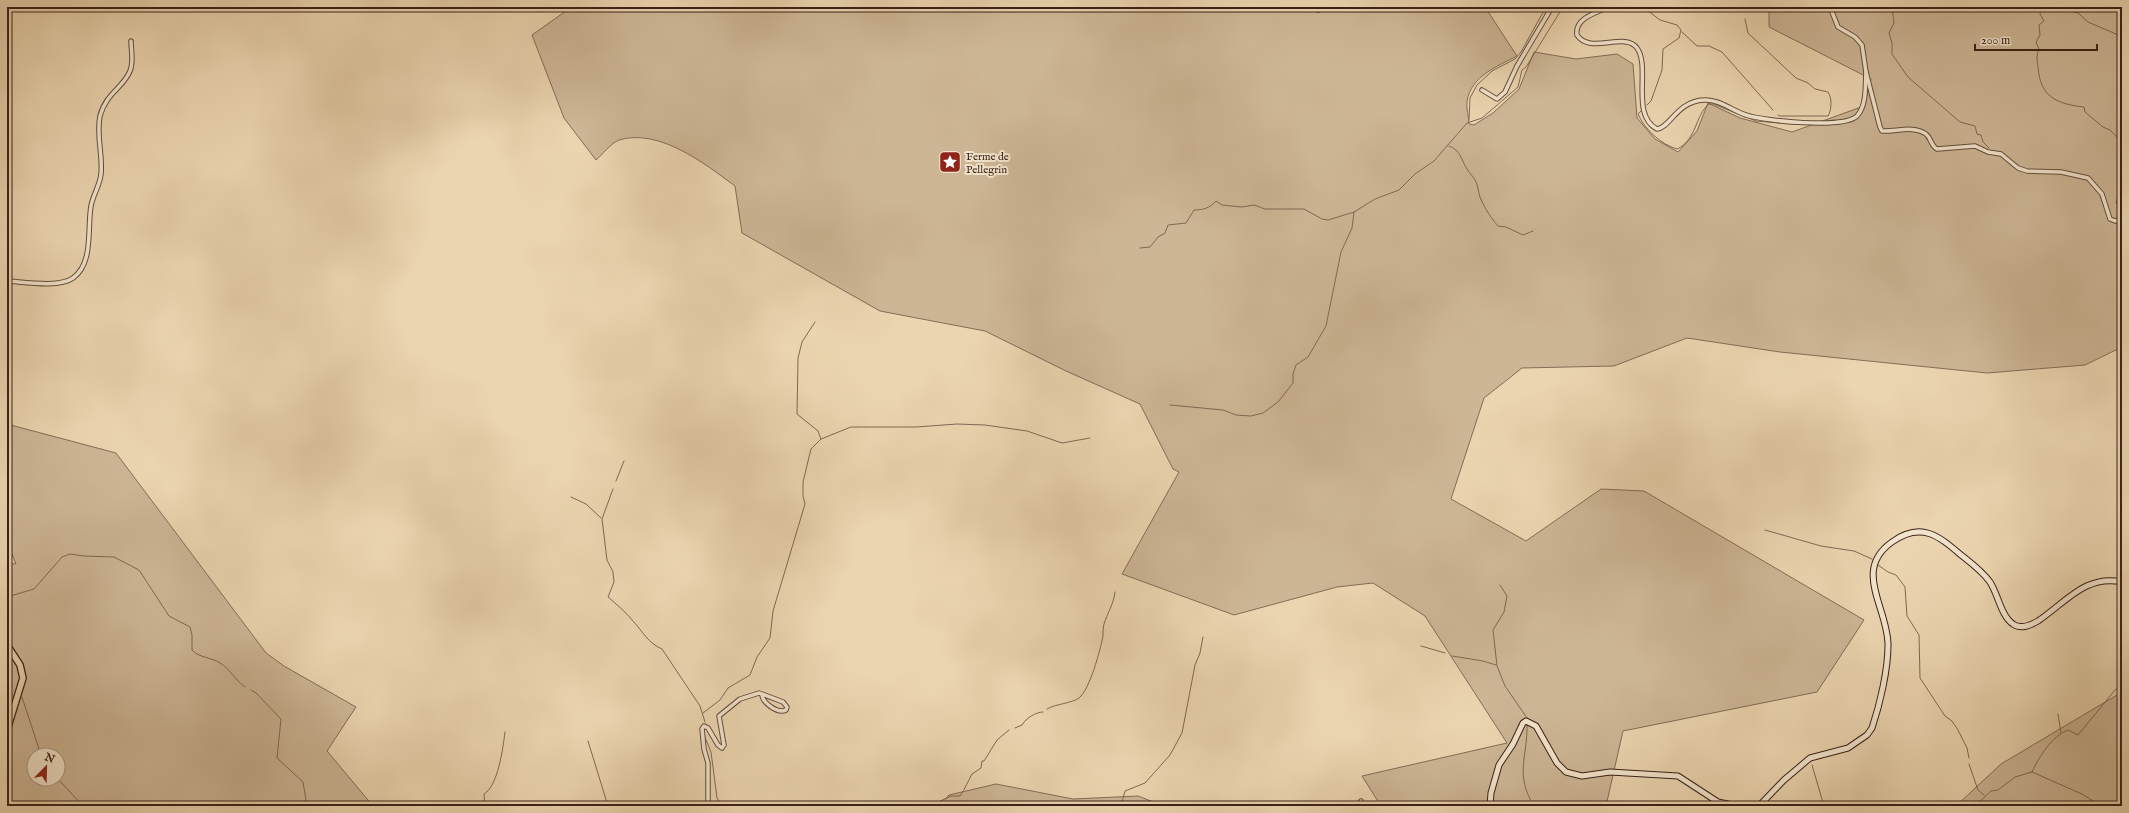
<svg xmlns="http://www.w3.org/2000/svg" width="2129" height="813" viewBox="0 0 2129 813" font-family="'IM FELL English',serif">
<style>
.green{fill:#cdb696;stroke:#846c57;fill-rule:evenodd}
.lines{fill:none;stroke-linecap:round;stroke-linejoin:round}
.stream{stroke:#806854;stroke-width:1}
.street-casing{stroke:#664e3e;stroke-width:5.5}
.secondary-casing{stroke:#3a2118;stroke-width:7}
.primary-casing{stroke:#3a2118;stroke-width:8}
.street{stroke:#f2e4cc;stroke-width:3.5}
.secondary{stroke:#f2e4cc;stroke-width:5}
.primary{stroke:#ebd5b0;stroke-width:5.5}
.labels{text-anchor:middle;stroke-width:4;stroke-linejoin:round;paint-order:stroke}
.poi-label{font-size:11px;fill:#3a2118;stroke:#f2e4cc;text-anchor:start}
</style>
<rect width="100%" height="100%" fill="#ebd5b0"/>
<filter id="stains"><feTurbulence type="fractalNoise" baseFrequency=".005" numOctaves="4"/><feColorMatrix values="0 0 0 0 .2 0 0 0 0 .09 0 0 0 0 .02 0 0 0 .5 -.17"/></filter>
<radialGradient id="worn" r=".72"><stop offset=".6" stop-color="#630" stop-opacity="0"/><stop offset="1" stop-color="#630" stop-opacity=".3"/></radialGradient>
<g class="green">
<path d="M566,7H1354L1360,9L1363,7H1485L1517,56C1498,66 1471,76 1467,101C1466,108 1469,117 1469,124L1474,125L1493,113L1519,89L1534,52L1576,59L1617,54L1633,64L1637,118L1655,139L1678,152L1697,131L1708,103L1740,118L1792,132L1864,106L1871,79L1769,27V7H2122V347L2085,365L1987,373L1780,352L1687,338L1614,366L1522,368L1484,398L1451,499L1526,541L1601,489L1644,491L1864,620L1817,692L1623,731L1606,806H1381L1362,776L1507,743L1425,616L1373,583L1337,587L1234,615L1122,574L1179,472L1173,469L1140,404L1066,371L985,331L880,311L742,233L735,186C704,163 659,128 619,140C611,143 602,155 596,160L564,118L532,35L566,11Z"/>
<path d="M7,424L116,453L266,653L284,666L356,707L327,751L373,806H7V563L16,564L7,542ZM34,755H58V779H34Z"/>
<polygon points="2122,692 2122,806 1956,806 2001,764"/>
<polygon points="996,784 1073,799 1138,796 1164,806 939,806 949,795"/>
</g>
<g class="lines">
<g class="stream">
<polyline points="1643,7 1660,20 1677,25 1681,30 1679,38 1663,49 1662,70 1651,101 1647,105"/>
<polyline points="1892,7 1894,23 1889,33 1892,43 1892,54 1908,77 1960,122 1975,126 1977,134 1981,135 1983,142 1989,148"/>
<path d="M2041,7L2040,14L2044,21L2039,25L2040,35L2036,42L2039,49C2036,56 2037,60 2038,67C2040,97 2057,104 2084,107L2085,112L2103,127L2110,130L2122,142"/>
<polyline points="2045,7 2055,11 2070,11 2078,13 2088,22 2116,34 2122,40"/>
<path d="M1745,19L1748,33L1796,78L1808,83L1815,89L1828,92C1832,98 1832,109 1828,116H1780L1778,115"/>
<polyline points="1682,32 1697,46 1709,46 1722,52 1773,110"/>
<path d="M1641,111L1638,114C1644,129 1662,145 1677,149C1697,140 1695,115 1709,104H1713L1756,121L1779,123"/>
<polyline points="1469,120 1470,98 1477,85 1492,71 1515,59 1521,52 1546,7"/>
<path d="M1449,146C1461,150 1461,160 1467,169C1470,174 1474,177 1476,182C1478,186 1478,190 1479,194C1482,204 1490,217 1498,226L1506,227L1523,235L1533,231"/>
<polyline points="2116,203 2122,184"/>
<path d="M1140,248L1150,247L1158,237L1165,233L1168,225L1186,223L1194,210C1203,210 1210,208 1216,201L1222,205L1242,207L1254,205L1265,209H1304L1322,219L1328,220L1354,212"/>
<polyline points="815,322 802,342 798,358 797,414 818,431 821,439"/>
<polyline points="1170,405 1223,410 1236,415 1251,416 1263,413 1278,402 1293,383 1293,374 1296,365 1308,357 1326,326 1341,252 1352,228 1354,212 1375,199 1399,190 1415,174 1434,161 1467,123 1482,118 1518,87 1522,70 1526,67 1563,7"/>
<polyline points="616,481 624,461"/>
<path d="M613,489L602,519L607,560L613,572L614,582L608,597C616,604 626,612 633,621C643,632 648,643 662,649L700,706L705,722"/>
<polyline points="571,497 586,504 601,518"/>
<polyline points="1765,530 1821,546 1854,551 1872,559"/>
<polyline points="1878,565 1888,572 1896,575 1905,587 1907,616 1919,635 1920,678 1945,716 1952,721 1958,730 1967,748 1969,758"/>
<polyline points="1500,585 1507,596 1504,612 1493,630 1497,666 1505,686 1527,718"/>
<path d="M7,597L34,589L62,557L70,554L84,556L114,557L139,570L169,616L190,627L192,635V650C199,658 211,657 220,663C229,668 235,680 245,687"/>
<polyline points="1421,646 1445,653"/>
<polyline points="1452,656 1483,661 1496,665"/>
<polyline points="251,690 256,693 281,719 277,758 303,782 307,806"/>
<polyline points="22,697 41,755"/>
<path d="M1047,709C1055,704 1073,703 1079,698C1090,689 1100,651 1103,636C1103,632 1103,628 1104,624C1107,614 1114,603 1115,592"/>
<polyline points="703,713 720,700 728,688 750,675 757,657 770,638 773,611 805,504 803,496 803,482 811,449 821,439 851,427 916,427 957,424 985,425 1027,431 1062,443 1090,438"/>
<polyline points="2058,714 2061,733"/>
<path d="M1527,724C1528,757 1514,774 1534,806"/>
<path d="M1015,728L1022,725C1026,718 1036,712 1043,712"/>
<polyline points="704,735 711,752 717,798 722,806"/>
<polyline points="588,741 608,806"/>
<polyline points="1969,764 1978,790 1984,795"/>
<polyline points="1812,765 1824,806"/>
<polyline points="2032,772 2082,794 2101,806"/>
<polyline points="58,779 83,806"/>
<polyline points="1885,801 1888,806"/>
<path d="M485,806L484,794C498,786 503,748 505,732"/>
<path d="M938,806L940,801L951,796H960C965,789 968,781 972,774L981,768L982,761H984L997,740L1009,730"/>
<polyline points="1121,806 1125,791 1145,783 1170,755 1182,733 1195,665 1200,653 1203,637"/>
<path d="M1975,806L1991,791L1998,790L2015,777L2032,772C2039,757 2052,736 2068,730L2078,735L2115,690L2122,685"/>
</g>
<g class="street-casing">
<g id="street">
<polyline points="1310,7 1318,10 1325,7"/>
<path d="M1609,7C1598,12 1574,18 1577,35C1590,55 1625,31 1637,48C1651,67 1630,115 1657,129C1670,128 1677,101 1704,100C1719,99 1733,111 1746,115C1764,121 1844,129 1857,116C1867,105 1865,86 1866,72"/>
<path d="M1830,7L1838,27L1855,37L1862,45L1866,72L1880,127L1882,131C1896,132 1913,125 1926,134C1931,138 1931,146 1937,149L1975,146L1988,152L2001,154L2018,168L2027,171L2061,172L2088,178L2102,194L2110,219L2115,221L2122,219"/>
<polyline points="1482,90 1497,99 1505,92 1517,66 1552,7"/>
<path d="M7,281C24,282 59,288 73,278C94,263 87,228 91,206C93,195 100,185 101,174C103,155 96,135 100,116C106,93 124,87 130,71C134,62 131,50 131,41"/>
<path d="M708,806V763L704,749L702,729L704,726L708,728L718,745L722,748L724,745L719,716L740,699L759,693L762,694L783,702L787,707L786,710C778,714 762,703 762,694"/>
<polyline points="1361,806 1361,801"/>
</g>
</g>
<g class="secondary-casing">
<g id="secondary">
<polyline points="1490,806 1491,793 1499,765 1513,744 1523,723 1526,721 1536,726 1557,763 1566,772 1582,776 1610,772 1678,776 1718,802 1737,806"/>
<path d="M1759,806L1784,780L1810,758L1848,748L1867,735L1872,728C1880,704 1888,670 1888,645C1888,608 1852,570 1892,542C1921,521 1939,536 1961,555C1971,563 1982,571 1990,582C1998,594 2001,616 2013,624C2021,630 2031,625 2038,621C2066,602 2086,574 2122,582"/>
</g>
</g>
<g class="primary-casing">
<polyline id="primary" points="7,645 20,665 23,678 7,730"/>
</g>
<use href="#street" class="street"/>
<use href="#secondary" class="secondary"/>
<use href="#primary" class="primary"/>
</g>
<defs>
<g id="sight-square" transform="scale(1.15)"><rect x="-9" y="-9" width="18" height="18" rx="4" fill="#8f2418" stroke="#f2e4cc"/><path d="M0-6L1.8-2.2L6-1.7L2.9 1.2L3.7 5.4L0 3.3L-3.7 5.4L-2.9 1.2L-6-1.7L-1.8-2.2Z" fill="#fff"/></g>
</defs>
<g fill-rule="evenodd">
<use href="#sight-square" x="950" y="162"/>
</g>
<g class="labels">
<g class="poi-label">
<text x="966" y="160">Ferme de<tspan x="966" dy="13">Pellegrin</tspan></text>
</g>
</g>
<rect width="2129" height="813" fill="none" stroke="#ebd5b0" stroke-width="24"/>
<rect x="8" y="8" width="2113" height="797" fill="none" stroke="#3a2118" stroke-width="2"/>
<rect x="12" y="12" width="2105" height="789" fill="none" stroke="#3a2118"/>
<g transform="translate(46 767) rotate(23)"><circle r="19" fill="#f2e4cc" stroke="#a89684"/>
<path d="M0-3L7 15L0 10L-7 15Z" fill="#8f2418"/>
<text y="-6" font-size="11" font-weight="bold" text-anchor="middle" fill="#3a2118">N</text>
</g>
<path d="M1975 44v6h122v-6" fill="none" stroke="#3a2118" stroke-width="2"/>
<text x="1981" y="44" font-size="12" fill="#3a2118" stroke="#f2e4cc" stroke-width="3" paint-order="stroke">200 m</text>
<rect width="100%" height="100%" filter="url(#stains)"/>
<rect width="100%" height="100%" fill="url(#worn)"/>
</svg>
